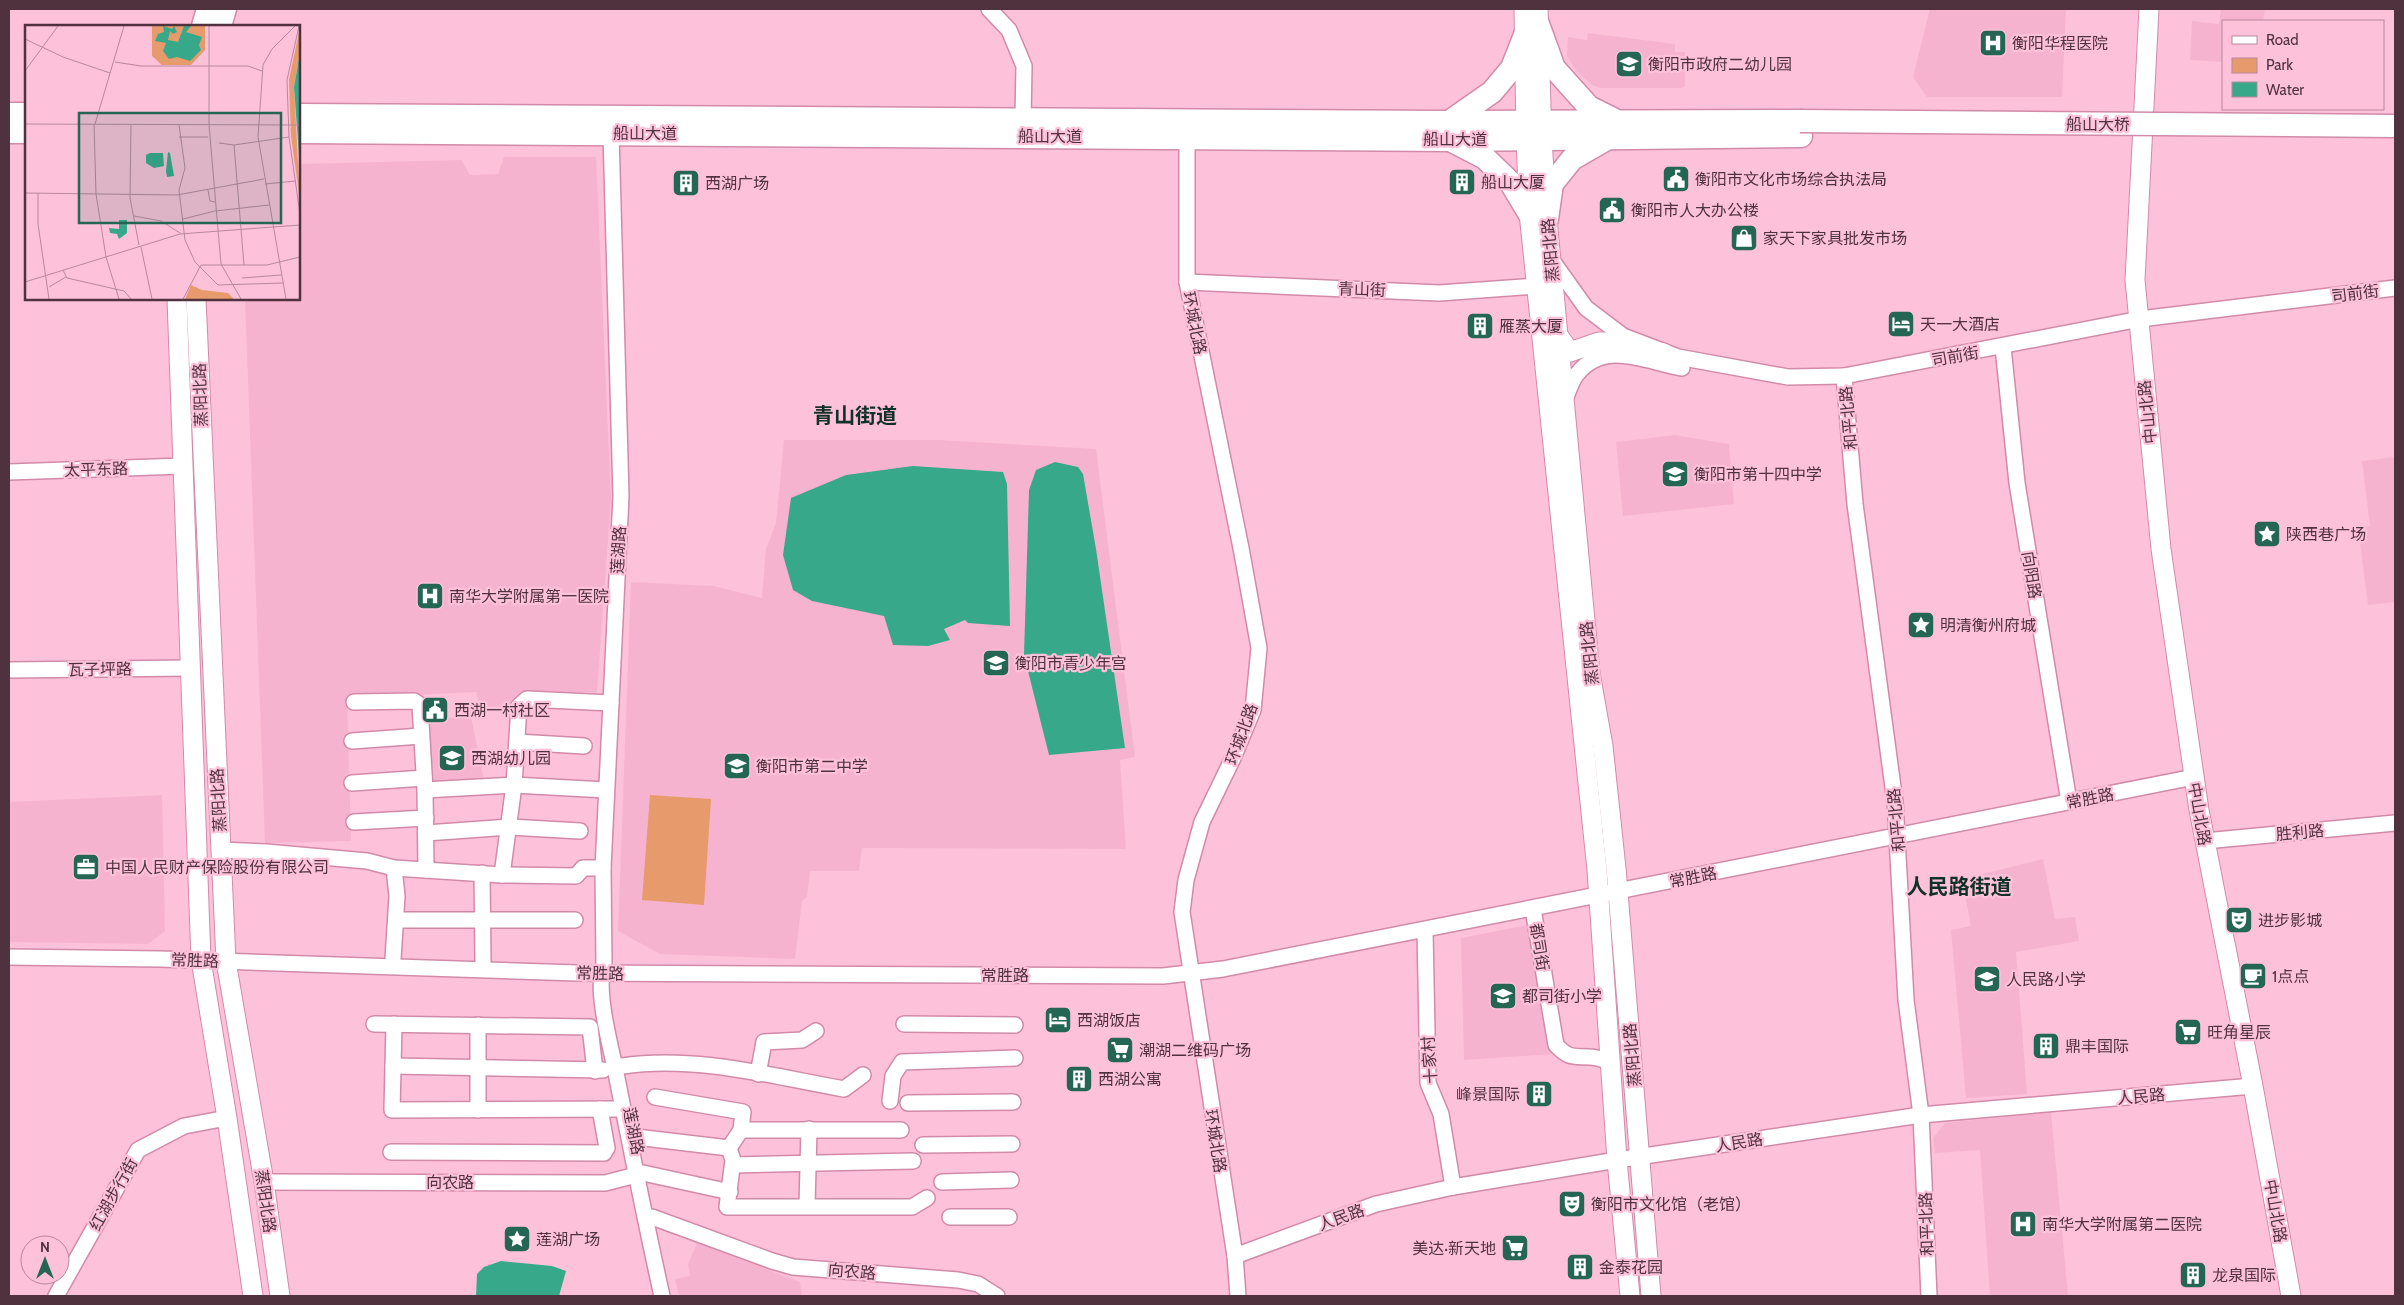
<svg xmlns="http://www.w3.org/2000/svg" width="2404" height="1305" viewBox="0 0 2404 1305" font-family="Cabin,'Noto Sans SC',sans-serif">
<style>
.built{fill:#f6b3cf}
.green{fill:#e79b6c}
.water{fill:#38a88b}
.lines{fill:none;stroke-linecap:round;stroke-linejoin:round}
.minor-casing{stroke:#d28aa9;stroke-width:18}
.major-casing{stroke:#d28aa9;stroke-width:21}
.highway-casing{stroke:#d28aa9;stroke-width:25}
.minor{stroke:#fff;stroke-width:15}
.major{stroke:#fff;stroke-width:19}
.highway{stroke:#fff;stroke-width:22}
.highway-bridge-casing{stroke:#d28aa9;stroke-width:25;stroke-linecap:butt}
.highway-bridge{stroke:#fff;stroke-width:22}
.labels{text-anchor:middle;stroke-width:4.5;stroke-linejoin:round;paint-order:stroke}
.poi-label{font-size:16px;fill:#50323f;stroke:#fec1da;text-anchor:start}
.street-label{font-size:16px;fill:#50323f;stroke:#fec1da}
.district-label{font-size:21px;font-weight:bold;fill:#113027;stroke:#fec1da}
.inset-road{fill:none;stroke:#b8889c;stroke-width:1}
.view{fill:#246554;fill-opacity:0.15;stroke:#246554;stroke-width:2.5}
.inset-edge{fill:none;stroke:#50323f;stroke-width:2.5}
</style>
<rect width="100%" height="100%" fill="#fec1da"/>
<g class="built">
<polygon points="1930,9 2066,9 2062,97 1927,97 1913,77"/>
<polygon points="2221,9 2265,9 2263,21 2223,21 2223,62 2190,60 2192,21 2219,24"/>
<polygon points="1588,33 1675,44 1675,52 1685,52 1685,86 1681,88 1600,88 1592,85 1577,72 1567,56 1568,37 1587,40"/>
<polygon points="504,157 596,157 611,499 597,692 524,692 519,696 516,709 481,710 476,692 347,698 351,841 265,843 245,299 299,299 299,164 461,160 470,175 498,174"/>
<polygon points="1675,435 1729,444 1734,504 1623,516 1616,442"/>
<polygon points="784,440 939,440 1096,449 1135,757 1120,760 1126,849 862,848 859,871 810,871 807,897 802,901 795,959 660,954 618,931 631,582 714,586 762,598 766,549 776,523"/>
<polygon points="2395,457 2395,602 2368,605 2358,527 2370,526 2362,461"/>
<polygon points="471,717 484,780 427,782 424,719"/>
<polygon points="162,795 165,931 148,944 9,942 9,802"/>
<polygon points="2043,859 2055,919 2075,917 2079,941 2016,952 2027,1094 1966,1098 1951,930 1971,926 1962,879"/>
<polygon points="1532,924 1554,1054 1464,1060 1461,938"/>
<polygon points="2051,1112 2068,1296 1990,1296 1980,1150 1935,1153 1933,1138 1945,1123"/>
<polygon points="697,1243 800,1282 802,1296 679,1296 675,1279 690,1276 688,1264"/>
</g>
<polygon class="green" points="650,795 711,799 704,905 642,900"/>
<g class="water">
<polygon points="1055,462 1078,467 1083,474 1096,549 1125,748 1049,755 1024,655 1029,490 1036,470"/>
<polygon points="913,466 1003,472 1007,484 1010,626 968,623 965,620 944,629 950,640 928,646 893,645 884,616 812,601 793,590 783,555 791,498 846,475"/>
<polygon points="501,1261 552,1266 566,1271 559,1296 476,1296 477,1274 484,1267"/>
</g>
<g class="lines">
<g class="minor-casing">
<g id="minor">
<polyline points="989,9 1009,30 1024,66 1023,118"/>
<path d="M611,133L621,496L603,868L604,966C595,988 610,1044 615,1068C630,1144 645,1220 662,1296"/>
<polyline points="1187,137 1187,282 1241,548 1259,648 1253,710 1233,758 1202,822 1186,880 1182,912 1235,1256 1238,1296"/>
<polyline points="1551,259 1586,308 1623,336 1678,357 1788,377 1844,376 2140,319 2395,288"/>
<polyline points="1187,282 1439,293 1537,286"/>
<polyline points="2003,347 2017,483 2069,802"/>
<polyline points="1844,376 1855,504 1895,802 1906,1000 1921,1115 1929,1296"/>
<path d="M1564,402C1568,393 1571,381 1577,374C1605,339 1646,362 1682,368"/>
<polyline points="9,472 183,466"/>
<polyline points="9,670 191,668"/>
<polyline points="354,702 414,701 420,705 425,790 426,870"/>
<polyline points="352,741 421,736"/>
<polyline points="517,742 584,746"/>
<polyline points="352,783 424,778"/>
<polyline points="425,790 514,785 606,790"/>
<polyline points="354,822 426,818"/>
<polyline points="426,833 510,827 580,831"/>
<polyline points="2205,841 2395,823"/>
<polyline points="220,850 266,852 367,861 394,868 502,875 576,876 583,868 603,868"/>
<polyline points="482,873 483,963"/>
<polyline points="502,875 514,785 519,706 527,699 611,703"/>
<path d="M1533,909L1556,1045C1569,1059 1573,1056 1590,1057C1597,1057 1604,1060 1611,1062"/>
<polyline points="396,920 575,920"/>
<polyline points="1425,930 1428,1083 1441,1114 1453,1187"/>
<polyline points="9,957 160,959 577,973 1163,976 1223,969 2194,777"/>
<polyline points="393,959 397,896 394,868"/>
<polyline points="374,1024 590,1027 595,1071"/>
<polyline points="394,1024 392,1110 623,1109"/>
<polyline points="904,1024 1015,1025"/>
<polyline points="478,1025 478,1110"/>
<polyline points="393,1066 603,1070"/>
<path d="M622,1066C695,1055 771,1076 844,1089L863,1075"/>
<polyline points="758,1074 764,1042 802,1040 816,1031"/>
<polyline points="655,1097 743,1112 741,1130 729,1148 733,1160 727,1207 912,1207 927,1198"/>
<polyline points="890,1101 893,1076 902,1062 1015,1058"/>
<polyline points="908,1103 1013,1102"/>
<polyline points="741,1130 901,1130"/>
<polyline points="636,1137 729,1148"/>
<polyline points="923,1145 1012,1144"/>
<polyline points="391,1152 604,1153 607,1148 600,1109"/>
<polyline points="733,1165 913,1161"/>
<polyline points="643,1173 730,1192"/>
<polyline points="264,1182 605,1183 636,1175"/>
<polyline points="942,1182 1011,1180"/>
<polyline points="807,1206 809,1129"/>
<polyline points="652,1217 772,1261 793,1267 958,1280 978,1284 997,1296"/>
<polyline points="950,1217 1009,1217"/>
<polyline points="1235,1256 1376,1204 1453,1187 1617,1160 1921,1115 2253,1086"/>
<polyline points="56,1296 138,1150 184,1126 227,1118"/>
</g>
</g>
<g class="major-casing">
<g id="major">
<polyline points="1524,9 1526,139 1529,213 1597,870 1617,1160 1630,1296"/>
<polyline points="1538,9 1542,139 1547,219 1590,673 1603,746 1616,868 1651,1296"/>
<polyline points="2149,9 2135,280 2161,549 2199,810 2253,1086 2291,1296"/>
<polyline points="177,299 201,960 227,1118 253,1296"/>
<polyline points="196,299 226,961 264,1182 280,1296"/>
<polyline points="1558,335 1570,352 1599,342 1608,342 1664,353"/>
</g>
</g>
<g class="highway-casing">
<g id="highway">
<polyline points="1538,24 1554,68 1589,107 1613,119"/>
<polyline points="203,26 208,9"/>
<polyline points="220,26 225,9"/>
<polyline points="9,114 26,114"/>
<polyline points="299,115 1449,122 1800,121"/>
<polyline points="1449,122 1492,92 1512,68 1525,35"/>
<polyline points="9,132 26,132"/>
<polyline points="299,132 1451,140 1801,136"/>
<polyline points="1454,142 1485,158 1511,183 1529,213"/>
<polyline points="1547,219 1552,184 1572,159 1605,140"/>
</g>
</g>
<use href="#minor" class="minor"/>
<use href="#major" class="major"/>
<use href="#highway" class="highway"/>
<g class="highway-bridge-casing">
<polyline id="highway-bridge" points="1800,121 2395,126"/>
</g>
<use href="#highway-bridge" class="highway-bridge"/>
</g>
<defs>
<g id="hospital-square" transform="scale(1.4375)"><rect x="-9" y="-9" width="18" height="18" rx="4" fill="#246554" stroke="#fec1da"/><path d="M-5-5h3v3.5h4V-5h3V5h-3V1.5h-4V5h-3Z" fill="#fff"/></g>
<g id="school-square" transform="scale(1.4375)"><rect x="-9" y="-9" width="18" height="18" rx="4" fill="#246554" stroke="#fec1da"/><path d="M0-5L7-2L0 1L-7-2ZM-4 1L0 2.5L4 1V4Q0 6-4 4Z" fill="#fff"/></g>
<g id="civic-square" transform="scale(1.4375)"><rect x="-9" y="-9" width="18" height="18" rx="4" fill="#246554" stroke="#fec1da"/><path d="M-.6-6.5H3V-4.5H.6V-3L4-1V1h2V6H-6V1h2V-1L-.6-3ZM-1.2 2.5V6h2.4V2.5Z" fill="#fff"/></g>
<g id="building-square" transform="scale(1.4375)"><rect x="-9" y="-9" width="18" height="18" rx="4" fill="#246554" stroke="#fec1da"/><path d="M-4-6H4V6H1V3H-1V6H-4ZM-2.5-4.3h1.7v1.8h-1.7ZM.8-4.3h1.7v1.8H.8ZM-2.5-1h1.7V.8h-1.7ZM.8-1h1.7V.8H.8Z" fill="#fff"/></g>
<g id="shop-square" transform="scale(1.4375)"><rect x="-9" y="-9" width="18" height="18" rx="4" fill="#246554" stroke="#fec1da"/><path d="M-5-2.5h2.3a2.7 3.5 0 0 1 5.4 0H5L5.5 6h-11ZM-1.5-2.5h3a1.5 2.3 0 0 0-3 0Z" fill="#fff"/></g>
<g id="hotel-square" transform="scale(1.4375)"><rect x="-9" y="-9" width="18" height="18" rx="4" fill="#246554" stroke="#fec1da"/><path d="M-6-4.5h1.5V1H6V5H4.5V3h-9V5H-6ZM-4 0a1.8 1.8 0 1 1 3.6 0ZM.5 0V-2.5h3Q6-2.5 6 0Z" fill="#fff"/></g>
<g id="sight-square" transform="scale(1.4375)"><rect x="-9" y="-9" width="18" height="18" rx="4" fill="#246554" stroke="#fec1da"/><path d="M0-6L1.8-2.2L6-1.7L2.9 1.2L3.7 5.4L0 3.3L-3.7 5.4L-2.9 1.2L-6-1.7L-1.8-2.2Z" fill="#fff"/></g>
<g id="office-square" transform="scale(1.4375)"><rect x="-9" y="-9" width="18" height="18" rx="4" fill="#246554" stroke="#fec1da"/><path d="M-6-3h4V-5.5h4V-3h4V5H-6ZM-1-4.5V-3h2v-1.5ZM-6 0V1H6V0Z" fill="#fff"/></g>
<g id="theatre-square" transform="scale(1.4375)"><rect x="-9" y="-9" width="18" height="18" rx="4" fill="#246554" stroke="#fec1da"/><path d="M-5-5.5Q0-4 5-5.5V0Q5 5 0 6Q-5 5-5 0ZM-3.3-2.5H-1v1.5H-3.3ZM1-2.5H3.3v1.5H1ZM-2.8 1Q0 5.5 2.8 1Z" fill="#fff"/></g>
<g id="cafe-square" transform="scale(1.4375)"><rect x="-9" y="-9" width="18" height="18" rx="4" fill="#246554" stroke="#fec1da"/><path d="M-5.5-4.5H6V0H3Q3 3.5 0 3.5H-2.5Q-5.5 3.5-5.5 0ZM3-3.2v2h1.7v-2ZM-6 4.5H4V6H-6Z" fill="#fff"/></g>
<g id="supermarket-square" transform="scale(1.4375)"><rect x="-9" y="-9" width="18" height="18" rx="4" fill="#246554" stroke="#fec1da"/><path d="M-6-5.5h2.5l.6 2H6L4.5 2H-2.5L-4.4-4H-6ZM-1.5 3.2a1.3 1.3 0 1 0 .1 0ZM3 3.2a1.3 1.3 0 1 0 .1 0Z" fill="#fff"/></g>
</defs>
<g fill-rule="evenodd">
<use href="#hospital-square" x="1993" y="43"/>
<use href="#school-square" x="1629" y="64"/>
<use href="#civic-square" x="1676" y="179"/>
<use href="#building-square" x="1462" y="182"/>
<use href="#building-square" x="686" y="183"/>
<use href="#civic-square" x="1612" y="210"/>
<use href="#shop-square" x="1744" y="238"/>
<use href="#hotel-square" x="1901" y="324"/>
<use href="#building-square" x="1480" y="326"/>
<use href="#school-square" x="1675" y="474"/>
<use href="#sight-square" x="2267" y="534"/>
<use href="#hospital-square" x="430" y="596"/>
<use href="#sight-square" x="1921" y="625"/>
<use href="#school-square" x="996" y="663"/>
<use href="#civic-square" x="435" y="710"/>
<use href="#school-square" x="452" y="758"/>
<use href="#school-square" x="737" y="766"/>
<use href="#office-square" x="86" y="867"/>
<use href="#theatre-square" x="2239" y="920"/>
<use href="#cafe-square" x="2253" y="976"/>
<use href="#school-square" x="1987" y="979"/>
<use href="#school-square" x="1503" y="996"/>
<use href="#hotel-square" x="1058" y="1020"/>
<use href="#supermarket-square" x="2188" y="1032"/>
<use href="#building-square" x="2046" y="1046"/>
<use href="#supermarket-square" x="1120" y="1050"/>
<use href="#building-square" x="1079" y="1079"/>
<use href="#building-square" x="1539" y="1094"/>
<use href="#theatre-square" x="1572" y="1204"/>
<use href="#hospital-square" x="2023" y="1224"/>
<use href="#sight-square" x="517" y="1239"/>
<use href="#supermarket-square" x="1515" y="1248"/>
<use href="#building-square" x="1580" y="1267"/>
<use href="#building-square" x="2193" y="1275"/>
</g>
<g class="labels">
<g class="poi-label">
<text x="2012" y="49">衡阳华程医院</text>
<text x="1648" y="70">衡阳市政府二幼儿园</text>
<text x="1695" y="185">衡阳市文化市场综合执法局</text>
<text x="1481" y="188">船山大厦</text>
<text x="705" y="189">西湖广场</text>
<text x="1631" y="216">衡阳市人大办公楼</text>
<text x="1763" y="244">家天下家具批发市场</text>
<text x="1920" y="330">天一大酒店</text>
<text x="1499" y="332">雁蒸大厦</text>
<text x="1694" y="480">衡阳市第十四中学</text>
<text x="2286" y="540">陕西巷广场</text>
<text x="449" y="602">南华大学附属第一医院</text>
<text x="1940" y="631">明清衡州府城</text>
<text x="1015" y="669">衡阳市青少年宫</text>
<text x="454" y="716">西湖一村社区</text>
<text x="471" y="764">西湖幼儿园</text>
<text x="756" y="772">衡阳市第二中学</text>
<text x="105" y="873">中国人民财产保险股份有限公司</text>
<text x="2258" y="926">进步影城</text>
<text x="2272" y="982">1点点</text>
<text x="2006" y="985">人民路小学</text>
<text x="1522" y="1002">都司街小学</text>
<text x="1077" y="1026">西湖饭店</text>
<text x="2207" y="1038">旺角星辰</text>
<text x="2065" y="1052">鼎丰国际</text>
<text x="1139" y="1056">潮湖二维码广场</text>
<text x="1098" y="1085">西湖公寓</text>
<text x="1520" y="1100" text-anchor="end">峰景国际</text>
<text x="1591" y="1210">衡阳市文化馆（老馆）</text>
<text x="2042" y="1230">南华大学附属第二医院</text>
<text x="536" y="1245">莲湖广场</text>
<text x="1496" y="1254" text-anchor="end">美达·新天地</text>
<text x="1599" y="1273">金泰花园</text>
<text x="2212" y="1281">龙泉国际</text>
</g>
<g class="street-label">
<text x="2098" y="130">船山大桥</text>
<text x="645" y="139">船山大道</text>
<text x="1050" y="142">船山大道</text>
<text x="1455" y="145">船山大道</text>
<text transform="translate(1550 250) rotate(-95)" y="6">蒸阳北路</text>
<text transform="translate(1362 289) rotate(2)" y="6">青山街</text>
<text transform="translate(2355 293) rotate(-7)" y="6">司前街</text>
<text transform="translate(1195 323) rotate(79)" y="6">环城北路</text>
<text transform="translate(1955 356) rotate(-10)" y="6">司前街</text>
<text transform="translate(200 395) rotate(-92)" y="6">蒸阳北路</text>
<text transform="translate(2147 412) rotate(-96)" y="6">中山北路</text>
<text transform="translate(1848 418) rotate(-95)" y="6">和平北路</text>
<text transform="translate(96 469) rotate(-2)" y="6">太平东路</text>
<text transform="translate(618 550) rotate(-87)" y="6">莲湖路</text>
<text transform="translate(2032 575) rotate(81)" y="6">向阳路</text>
<text transform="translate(1589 653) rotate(-96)" y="6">蒸阳北路</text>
<text transform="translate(100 669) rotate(-1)" y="6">瓦子坪路</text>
<text transform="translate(1241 734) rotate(-70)" y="6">环城北路</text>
<text transform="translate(2090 798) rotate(-11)" y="6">常胜路</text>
<text transform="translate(218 800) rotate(-93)" y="6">蒸阳北路</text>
<text transform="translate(2200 814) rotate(80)" y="6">中山北路</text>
<text transform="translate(1896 820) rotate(-95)" y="6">和平北路</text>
<text transform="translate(2300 832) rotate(-5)" y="6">胜利路</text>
<text transform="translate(1693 877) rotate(-11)" y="6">常胜路</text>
<text transform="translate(1540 947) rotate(81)" y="6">都司街</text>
<text transform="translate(195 960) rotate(2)" y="6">常胜路</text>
<text transform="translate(600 973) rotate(1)" y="6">常胜路</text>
<text x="1005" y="981">常胜路</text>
<text transform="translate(1632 1055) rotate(-95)" y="6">蒸阳北路</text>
<text transform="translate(1429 1060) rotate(-94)" y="6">十家村</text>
<text transform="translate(2141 1096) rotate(-5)" y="6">人民路</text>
<text transform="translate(634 1131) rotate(79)" y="6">莲湖路</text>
<text transform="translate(1216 1141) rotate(81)" y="6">环城北路</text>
<text transform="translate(1739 1142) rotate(-9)" y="6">人民路</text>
<text x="450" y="1188">向农路</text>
<text transform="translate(113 1194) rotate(-61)" y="6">红湖步行街</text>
<text transform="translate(266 1201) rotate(82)" y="6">蒸阳北路</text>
<text transform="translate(2276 1211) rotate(80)" y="6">中山北路</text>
<text transform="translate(1341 1217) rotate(-20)" y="6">人民路</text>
<text transform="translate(1926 1224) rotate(-92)" y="6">和平北路</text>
<text transform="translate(852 1271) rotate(5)" y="6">向农路</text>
</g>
<g class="district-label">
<text x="855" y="423">青山街道</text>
<text x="1959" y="894">人民路街道</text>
</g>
</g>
<g transform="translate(25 25)">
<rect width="275" height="275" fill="#fec1da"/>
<path d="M127,1H180V25L166,40H137L127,31ZM275,2V28L269,62L275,176L266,111L264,55ZM166,260L177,265L203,268L209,274H160Z" fill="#e79b6c"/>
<path d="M138,1L147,4L149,1L152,7L148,9L145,6L143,15L153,17L159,1H166L161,7L177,12L174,20L176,25L165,36L152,32L144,34L138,26L141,18L130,16L133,9L139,7ZM275,28V144L269,62ZM143,127L145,128L149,151L142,152L141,146ZM125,128H138L139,141L129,143L121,138V130ZM94,195H102V208L94,214L92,209L85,208L84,203L94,204Z" fill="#38a88b"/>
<path class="inset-road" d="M184,1V100L196,239L216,274M274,1L262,55L264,112L275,189M0,14L38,32L85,48M90,37L116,41H223L237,46M0,46L33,1M0,99L275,100M69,99L71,169L81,232L94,274M70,99L99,1M106,100L105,173L114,220M154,100L160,143L154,165L160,215L170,237L193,260L258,258M154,112H183M194,118L209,120L264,112M209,120L219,240M240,159L271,156M183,165L185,176L190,177M0,168L152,170L239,154M13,168V199L24,274M109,191L136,196L155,208M158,194L190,186L244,180M116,222L127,274M38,245L42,253L99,266L106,274M217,253L256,250M0,257L155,209L275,200M24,262L41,252M158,274L176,240H242L275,232M261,274L233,112L238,40L247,24L270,1"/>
<path class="view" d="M54,88H256V198H54Z"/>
<rect width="275" height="275" class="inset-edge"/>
</g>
<rect width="2404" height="1305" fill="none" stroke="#50323f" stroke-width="20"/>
<rect x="2222" y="20" width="162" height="90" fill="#fec1da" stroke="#b8889c"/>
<rect x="2232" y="36" width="25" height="8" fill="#ffffff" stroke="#b8889c"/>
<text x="2266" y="45" font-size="15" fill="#50323f">Road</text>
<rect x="2232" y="58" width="25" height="15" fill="#e79b6c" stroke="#b8889c"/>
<text x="2266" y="70" font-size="15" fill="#50323f">Park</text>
<rect x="2232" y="82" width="25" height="15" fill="#38a88b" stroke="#b8889c"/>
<text x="2266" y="95" font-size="15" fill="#50323f">Water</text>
<g transform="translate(45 1260)"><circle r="24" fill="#fec1da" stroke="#b8889c"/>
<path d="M0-4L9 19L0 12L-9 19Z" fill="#246554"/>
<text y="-8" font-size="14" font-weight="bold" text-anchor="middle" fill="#50323f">N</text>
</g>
</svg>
